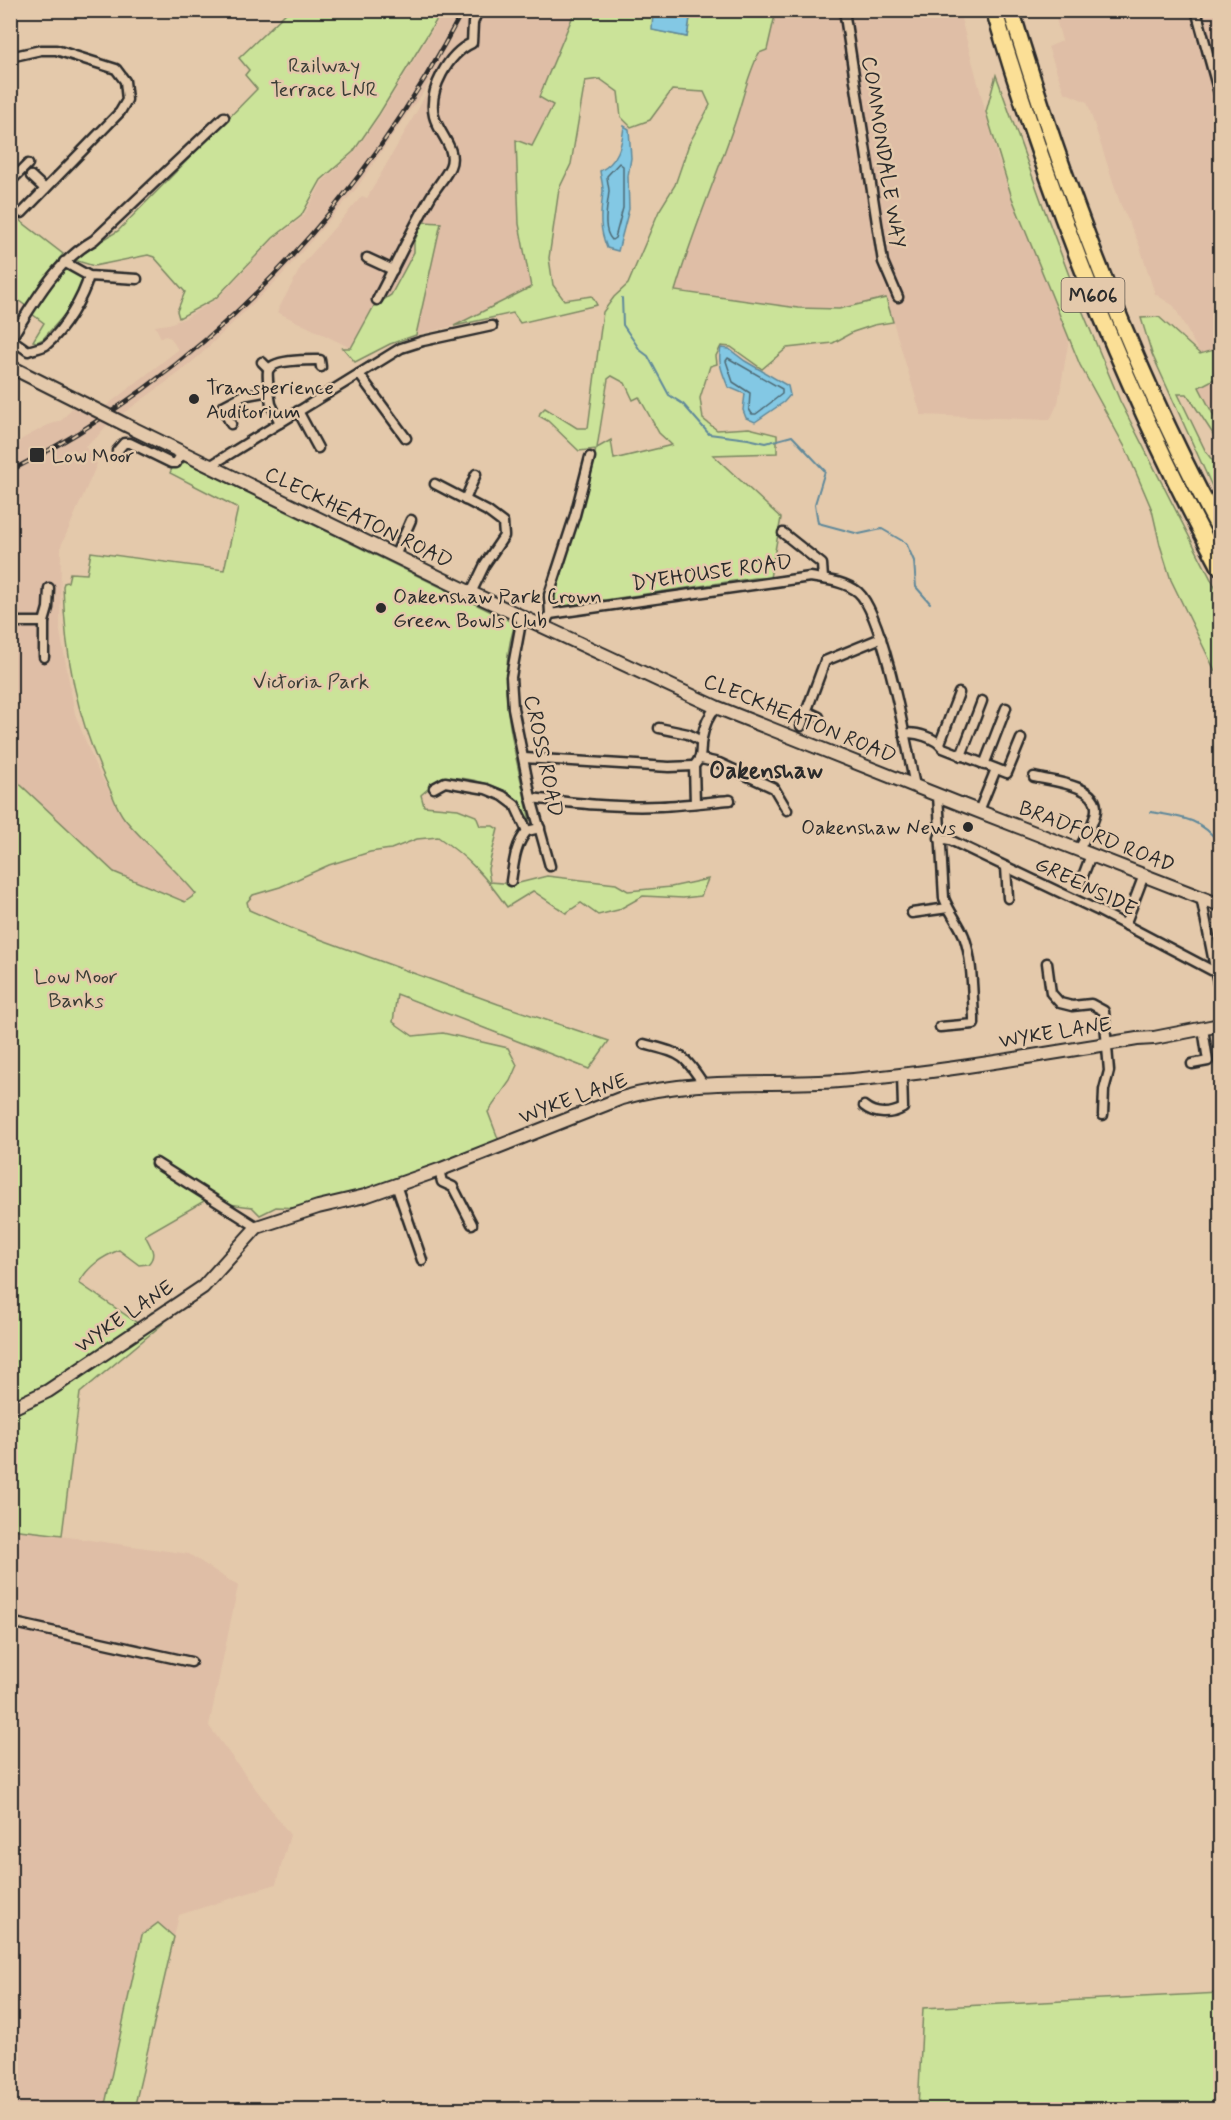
<svg xmlns="http://www.w3.org/2000/svg" width="1231" height="2120" viewBox="0 0 1231 2120" font-family="Mynerve,sans-serif">
<style>
.built{fill:#dfbea6}
.green{fill:#cbe399;stroke:#7b8762;stroke-width:1.5;fill-rule:evenodd}
.water{fill:#83c8e4;stroke:#60899a;stroke-width:1.5}
.lines{fill:none;stroke-linecap:round;stroke-linejoin:round}
.shore{stroke:#4e6a75;stroke-width:1.5}
.stream{stroke:#60899a;stroke-width:2}
.street-casing{stroke:#2b2b2b;stroke-width:13}
.secondary-casing{stroke:#2b2b2b;stroke-width:16}
.highway-casing{stroke:#2b2b2b;stroke-width:20}
.street{stroke:#e4c9ab;stroke-width:8}
.secondary{stroke:#e4c9ab;stroke-width:12}
.highway{stroke:#fbdf96;stroke-width:15}
.rail-casing{stroke:#2b2b2b;stroke-width:4.5}
.rail{stroke:#e4c9ab;stroke-width:2;stroke-dasharray:7;stroke-linecap:butt}
.secondary-bridge-casing{stroke:#2b2b2b;stroke-width:16;stroke-linecap:butt}
.secondary-bridge{stroke:#e4c9ab;stroke-width:12}
.poi-dot{fill:#2b2b2b;stroke:#e4c9ab;stroke-width:2}
.labels{text-anchor:middle;stroke-width:5;stroke-linejoin:round;paint-order:stroke}
.shield{fill:#e4c9ab;stroke:#625a51;stroke-width:1.5}
.shield-label{font-size:20px;font-weight:bold;fill:#2b2b2b}
.park-label{font-size:21px;fill:#3b3d36;stroke:#e4c9ab}
.street-label{font-size:21px;fill:#2b2b2b;stroke:#e4c9ab}
.poi-label{font-size:21px;fill:#2b2b2b;stroke:#e4c9ab;text-anchor:start}
.quarter-label{font-size:24px;font-weight:bold;fill:#2b2b2b;stroke:#e4c9ab}
</style>
<rect width="100%" height="100%" fill="#e4c9ab"/>
<filter id="ink" filterUnits="userSpaceOnUse"><feTurbulence type="fractalNoise" baseFrequency=".0167" numOctaves="2"/><feDisplacementMap in="SourceGraphic" scale="12" xChannelSelector="R" yChannelSelector="G"/><feConvolveMatrix kernelMatrix="1 2 1 2 8 2 1 2 1" color-interpolation-filters="sRGB"/></filter>
<g filter="url(#ink)">
<g class="built">
<polygon points="444,11 473,11 467,22 484,17 487,11 575,11 539,97 553,104 532,147 516,141 519,224 531,287 454,326 416,335 441,223 424,222 414,242 414,252 391,295 374,307 351,348 277,312 302,265 362,196 367,198 417,111 445,57 421,96 412,107 356,189 280,277 200,355 179,373 107,425 96,438 85,446 97,464 61,546 60,631 75,714 95,765 123,816 196,894 186,902 114,872 11,776 10,453 22,439 46,426 62,420 73,407 88,415 106,406 178,350 171,338 165,336 161,338 155,326 169,324 185,318 217,299 274,239 303,217 323,181 354,153 381,114"/>
<polygon points="776,11 959,11 998,159 1012,198 1069,338 1058,403 1050,420 921,415 886,298 839,309 798,308 675,292 689,244 733,128 750,71 759,53 767,50"/>
<polygon points="1054,11 1220,11 1220,348 1200,354 1174,306 1155,294 1139,244 1120,203 1087,102 1064,92 1048,47 1062,41"/>
<polygon points="1220,376 1220,428 1199,387"/>
<polygon points="11,1529 189,1554 238,1586 209,1726 290,1835 276,1884 179,1915 134,2109 11,2110"/>
</g>
<g class="green">
<polygon points="288,11 442,11 379,114 353,152 321,180 301,216 273,238 216,298 179,318 177,311 185,292 154,257 148,255 94,266 71,259 118,231 257,89 245,75 249,70 239,58"/>
<path d="M575,11H653V30L687,37L691,11H776L767,50L759,53C746,78 742,105 732,131C713,185 691,237 675,291L798,308L839,309L886,298L893,322L874,325L853,332L833,343L787,348L762,369L731,347L721,346L716,356L717,364L710,366L700,398L703,419L717,430L749,428L777,435V453L713,455L781,518L770,578H754L557,607L554,599L579,516L596,449L579,451L548,421L539,416L540,413L545,408L577,428H588L603,312L614,297L628,284L659,211L675,185L689,144L710,105L704,92L672,90L650,120L631,127L621,117L618,92L600,79L585,81L571,164L559,189L549,258L553,285L564,300L592,296L597,305L520,323L513,313L454,326L531,287L519,224L516,140L532,146L553,105L539,97ZM612,376L625,383L633,400L639,397L659,433L672,445L614,459L611,440L597,448L608,379Z"/>
<polygon points="996,75 1043,206 1082,310 1120,401 1220,597 1220,681 1171,580 1160,545 1152,510 1126,449 1080,365 1012,198 986,112"/>
<polygon points="11,217 19,220 63,254 26,306 11,295"/>
<polygon points="423,222 441,223 416,335 390,344 355,362 343,348 351,348 374,306 391,295 414,252 414,242"/>
<path d="M66,265L79,273L83,278C79,303 59,320 43,339L37,342L33,341L44,323L32,314Z"/>
<polygon points="1159,317 1200,354 1220,348 1220,376 1199,387 1220,428 1220,440 1217,440 1187,394 1178,394 1206,452 1220,470 1220,504 1152,354 1141,318"/>
<path d="M185,462L512,622L514,627C494,691 517,758 530,821C525,814 521,804 515,798C501,785 463,775 444,779C435,782 428,789 421,795L424,806L458,809L476,816L480,826H493L498,829L488,869L490,882L515,884L547,876L616,884L628,891L671,887L708,879L701,896L683,898L643,896L618,910L598,915L581,903L566,913L533,891L507,907C485,876 470,859 438,837L417,839L391,849L370,852L329,865L280,887L253,895L247,902L249,910L295,930L498,1004L609,1041L589,1069L397,994L393,1022L413,1036L443,1033L508,1048L517,1065L510,1081L488,1112L499,1141L463,1157L353,1195L299,1208L276,1207L260,1215L252,1207L204,1201L145,1235C150,1246 158,1254 148,1264L139,1265L119,1250C102,1257 88,1266 79,1283L139,1324L152,1312L154,1314L184,1291L140,1330L165,1322L80,1393L62,1535L11,1529L10,775L114,872L185,902L196,894C174,867 146,845 124,818C116,808 112,792 106,781C76,715 65,657 63,586L64,583L68,582L70,573L87,574L91,552L224,570L238,508L170,473L173,466Z"/>
<polygon points="158,1923 174,1937 134,2109 104,2109 142,1935"/>
<polygon points="1220,1993 1220,2109 918,2109 923,2008"/>
</g>
<g class="water">
<polygon points="653,11 691,11 687,37 652,30"/>
<path d="M624,126L629,129L631,158L628,176L629,209L618,251L607,248C598,227 601,212 603,191C603,185 601,178 600,171C618,162 622,145 624,126Z"/>
<path d="M721,348L729,349L745,361L788,386L790,395L784,402L755,422L746,418L743,410L745,394L728,387C723,374 717,362 721,348Z"/>
</g>
<g class="lines">
<g class="shore">
<path d="M619,163L623,166V208L615,238L612,240C601,229 608,205 609,191C609,187 607,181 607,176Z"/>
<polygon points="728,358 782,389 782,394 756,414 752,414 749,409 750,393 733,382 726,361"/>
</g>
<g class="stream">
<polyline points="622,298 623,325 640,350 648,356 669,395 683,404 709,434 748,439 766,443 792,436 825,471 815,504 818,523 859,534 882,529 906,543 914,561 916,587 930,603"/>
<path d="M1151,812C1181,817 1201,818 1220,844"/>
</g>
<g class="street-casing">
<g id="street">
<polyline points="844,10 883,262 898,297"/>
<polyline points="1196,10 1220,97"/>
<polyline points="10,57 41,50 56,50 116,69 125,81 127,100 120,112 22,213"/>
<polyline points="31,176 45,189"/>
<polyline points="10,182 28,164"/>
<polyline points="367,258 393,270"/>
<polyline points="64,262 89,276 137,279"/>
<path d="M377,300C395,266 411,231 430,198C436,187 445,178 450,167C458,149 438,133 434,116C428,90 448,54 472,43L473,23L478,10"/>
<path d="M11,339L28,351C33,349 41,348 46,345C64,330 83,298 89,276"/>
<path d="M10,340C35,302 54,263 94,240L224,117"/>
<polyline points="262,362 269,369"/>
<polyline points="359,374 406,438"/>
<path d="M269,391C269,386 267,377 268,371C272,359 309,360 320,360L321,367"/>
<polyline points="298,411 318,448"/>
<polyline points="231,424 223,409 223,406 242,396 269,391 271,404 280,423"/>
<polyline points="117,451 124,443 130,443 171,463 176,463 182,453"/>
<polyline points="210,466 401,348 423,341 492,326"/>
<polyline points="435,484 487,511 503,523 504,536 485,564 471,593"/>
<polyline points="465,500 476,474"/>
<polyline points="783,533 822,564 823,579"/>
<polyline points="395,556 411,520"/>
<polyline points="550,614 549,595 575,515 590,457"/>
<polyline points="522,617 511,677 513,708 531,798 550,866"/>
<polyline points="10,622 44,622"/>
<path d="M543,627L550,614L810,577C827,580 844,581 858,592C884,615 907,748 915,786"/>
<polyline points="44,657 44,622 48,608 49,588"/>
<polyline points="806,711 819,717"/>
<polyline points="801,726 825,661 881,638"/>
<polyline points="659,728 688,734 701,741"/>
<path d="M904,734C915,731 936,738 943,748L1007,773L1021,739"/>
<polyline points="940,743 959,693"/>
<polyline points="961,756 982,701"/>
<polyline points="524,758 669,767 694,766"/>
<polyline points="701,759 719,763 774,788 787,810"/>
<polyline points="984,765 1006,708"/>
<path d="M1034,777C1052,781 1098,785 1096,810C1095,823 1084,839 1079,850"/>
<polyline points="434,788 445,782 486,789 503,796 515,805 527,831"/>
<path d="M938,795L944,898C949,912 959,923 964,936C973,962 972,991 974,1017V1024L940,1027"/>
<path d="M531,798C574,803 617,808 660,806C684,805 707,802 730,800"/>
<path d="M695,803L694,766C704,755 699,751 702,738C704,727 709,715 716,707"/>
<polyline points="979,811 996,769"/>
<polyline points="939,838 950,840 1099,911 1215,972"/>
<polyline points="1006,867 1008,898"/>
<path d="M511,881C514,862 515,845 527,831L540,828"/>
<polyline points="1081,881 1091,855"/>
<polyline points="1201,897 1220,993"/>
<polyline points="912,913 948,908"/>
<polyline points="1125,925 1144,875"/>
<polyline points="1047,963 1051,993 1060,1003 1072,1006 1091,1004 1104,1011 1109,1071 1104,1090 1103,1115"/>
<path d="M644,1044C681,1054 683,1052 704,1085"/>
<polyline points="1192,1064 1208,1061 1203,1028"/>
<path d="M864,1106C875,1115 891,1115 903,1108L902,1074"/>
<polyline points="156,1163 257,1227"/>
<polyline points="439,1170 442,1182 453,1187 472,1224"/>
<polyline points="396,1185 422,1260"/>
<polyline points="10,1622 191,1662"/>
</g>
</g>
<g class="secondary-casing">
<g id="secondary">
<polyline points="134,429 471,593 716,707 960,804 1220,905"/>
<path d="M10,1409L48,1391L203,1287L257,1227L318,1207L365,1196L439,1170L622,1098C693,1077 767,1086 839,1081C939,1073 1038,1055 1137,1039L1154,1038L1220,1025"/>
</g>
</g>
<g class="highway-casing">
<g id="highway">
<path d="M994,10C1051,202 1125,391 1220,567"/>
<path d="M1011,10C1065,189 1131,366 1220,530"/>
</g>
</g>
<use href="#street" class="street"/>
<use href="#secondary" class="secondary"/>
<use href="#highway" class="highway"/>
<g class="rail-casing">
<path id="rail" d="M10,471C209,370 361,206 463,10"/>
</g>
<use href="#rail" class="rail"/>
<g class="secondary-bridge-casing">
<polyline id="secondary-bridge" points="11,367 134,429"/>
</g>
<use href="#secondary-bridge" class="secondary-bridge"/>
</g>
</g>
<g class="poi-dot">
<circle cx="194" cy="399" r="6"/>
<rect x="29" y="447" width="16" height="16" rx="3"/>
<circle cx="381" cy="608" r="6"/>
<circle cx="968" cy="827" r="6"/>
</g>
<g class="labels">
<rect class="shield" x="1061.5" y="278" width="63" height="34" rx="4.5"/>
<g class="shield-label">
<text x="1093" y="302">M606</text>
</g>
<g class="park-label">
<text x="324" y="72">Railway<tspan x="324" dy="24">Terrace LNR</tspan></text>
<text x="311" y="688">Victoria Park</text>
<text x="76" y="983">Low Moor<tspan x="76" dy="24">Banks</tspan></text>
</g>
<g class="street-label">
<text transform="translate(884 152) rotate(81)" y="7">COMMONDALE WAY</text>
<text transform="translate(359 517) rotate(26)" y="7">CLECKHEATON ROAD</text>
<text transform="translate(712 572) rotate(-8)" y="7">DYEHOUSE ROAD</text>
<text transform="translate(800 718) rotate(22)" y="7">CLECKHEATON ROAD</text>
<text transform="translate(544 756) rotate(78)" y="7">CROSS ROAD</text>
<text transform="translate(1097 836) rotate(21)" y="7">BRADFORD ROAD</text>
<text transform="translate(1086 886) rotate(26)" y="7">GREENSIDE</text>
<text transform="translate(1055 1032) rotate(-9)" y="7">WYKE LANE</text>
<text transform="translate(573 1098) rotate(-20)" y="7">WYKE LANE</text>
<text transform="translate(124 1316) rotate(-34)" y="7">WYKE LANE</text>
</g>
<g class="poi-label">
<text x="206" y="394">Transperience<tspan x="206" dy="24">Auditorium</tspan></text>
<text x="51" y="462">Low Moor</text>
<text x="393" y="603">Oakenshaw Park Crown<tspan x="393" dy="24">Green Bowls Club</tspan></text>
<text x="956" y="834" text-anchor="end">Oakenshaw News</text>
</g>
<g class="quarter-label">
<text x="766" y="778">Oakenshaw</text>
</g>
</g>
<rect width="1231" height="2120" fill="none" stroke="#e4c9ab" stroke-width="36"/>
<rect x="18" y="18" width="1195" height="2084" fill="none" stroke="#2b2b2b" stroke-width="2" filter="url(#ink)"/>
</svg>
